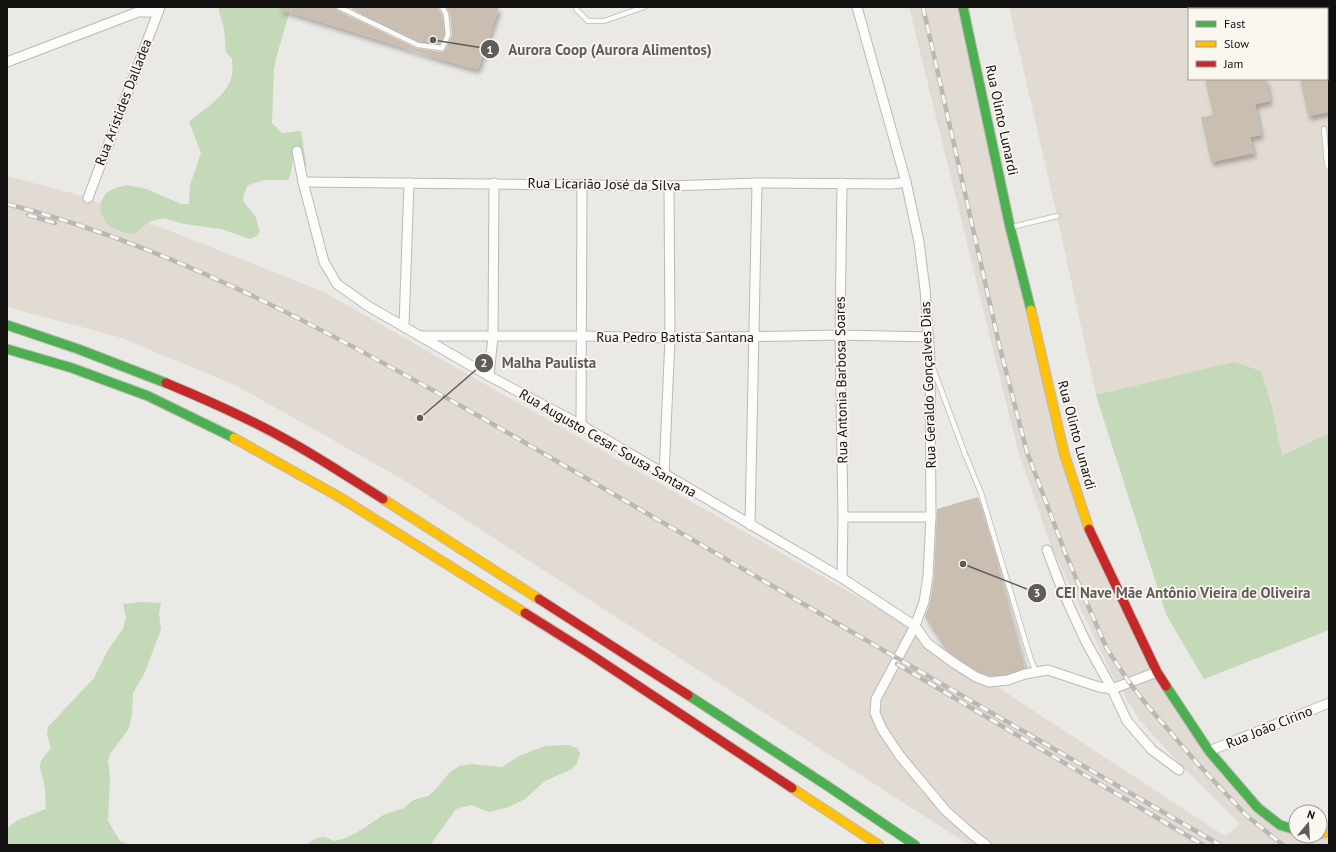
<svg xmlns="http://www.w3.org/2000/svg" width="1336" height="852" viewBox="0 0 1336 852" font-family="'PT Sans',sans-serif">
<style>
.built{fill:#e1dbd3;fill-rule:evenodd}
.green{fill:#c3d9b7}
.building{fill:#c9beb0;filter:url(#shadow)}
.lines{fill:none;stroke-linecap:round;stroke-linejoin:round}
.lane-casing{stroke:#bbb9b7;stroke-width:6}
.street-casing{stroke:#bbb9b7;stroke-width:11}
.fast-casing{stroke:#bbb9b7;stroke-width:11}
.slow-casing{stroke:#bbb9b7;stroke-width:11}
.jam-casing{stroke:#bbb9b7;stroke-width:11}
.lane{stroke:#fcfcfb;stroke-width:4.5}
.street{stroke:#fcfcfb;stroke-width:9}
.fast{stroke:#4caf50;stroke-width:9}
.slow{stroke:#ffc107;stroke-width:9}
.jam{stroke:#c62828;stroke-width:9}
.rail-casing{stroke:#b8b8b6;stroke-width:4.5}
.rail{stroke:#fcf6f0;stroke-width:3;stroke-dasharray:9;stroke-linecap:butt}
.labels{text-anchor:middle;stroke-width:3.5;stroke-linejoin:round;paint-order:stroke}
.street-label{font-size:14px;fill:#12110f;stroke:#fcf6f0}
.leader{fill:none;stroke:#5e5d5a;stroke-width:1.5}
.callout-dot{fill:#5e5d5a;stroke:#fcf6f0;stroke-width:1.5}
.mark-label{font-size:12px;text-anchor:middle;font-weight:bold;fill:#fff}
.callout-label{font-size:15px;text-anchor:middle;font-weight:bold;fill:#5e5d5a;stroke:#fcf6f0;stroke-width:3.5;stroke-linejoin:round;paint-order:stroke}
</style>
<defs>
<filter id="shadow"><feDropShadow dx="2.5" dy="4.5" stdDeviation="2" flood-color="#0004"/></filter>
</defs>
<rect width="100%" height="100%" fill="#ebe9e6"/>
<g class="built">
<polygon points="909,7 963,7 1088,527 1157,672 1209,751 1296,836 1320,836 1329,832 1329,845 969,845 407,482 237,386 122,338 7,307 7,176 79,195 324,292 890,615 1037,713 1225,836 1240,824 1181,765 1140,721 1113,677 1051,546 1018,451"/>
<path d="M1009,7H1329V630L1204,679L1166,614L1096,395L1057,216ZM1189,9H1327V79H1189Z"/>
</g>
<g class="green">
<path d="M219,7H291L276,58L274,69L272,123L282,133L301,131L307,169L300,154L295,153C290,164 294,170 288,180H265L248,185C237,206 248,202 256,218C257,222 258,227 260,231L257,236L250,239L221,229L184,224L163,218L149,222L134,234H127L108,225L100,212L101,202L106,193L115,188L127,185L147,189L181,204H189L190,185L201,153L189,122C204,109 228,95 232,75C233,70 232,64 232,59L226,52L224,28L219,11Z"/>
<polygon points="1234,362 1261,371 1272,407 1282,456 1329,433 1329,630 1204,679 1166,614 1096,395"/>
<path d="M141,602L161,603L159,613L161,629L145,672L133,693L132,715L128,730L110,754L108,761L110,777L108,821L120,841L131,845H7V828L18,820L46,809C45,801 46,791 44,783C39,763 36,766 51,748L47,734L48,727L94,678L108,650L123,629L126,617L123,604Z"/>
<polygon points="568,745 577,748 580,753 577,763 572,769 545,781 525,799 509,807 489,812 471,805 456,809 430,845 305,845 317,838 324,837 334,841 343,839 356,833 385,814 404,808 413,800 428,796 435,790 449,773 459,766 472,764 502,767 519,756 545,746"/>
</g>
<g class="building">
<polygon points="279,7 335,7 337,10 416,48 442,52 445,50 452,35 450,14 446,7 499,7 478,69 467,67 279,9"/>
<polygon points="348,7 438,7 442,15 444,34 440,44 419,41"/>
<polygon points="1205,79 1266,79 1270,101 1255,104 1261,135 1250,137 1254,153 1211,162 1201,117 1213,115"/>
<polygon points="1300,79 1329,79 1329,112 1308,116"/>
<polygon points="978,497 993,547 1025,668 1007,674 990,676 979,672 957,658 946,650 925,617 930,603 934,577 937,509"/>
</g>
<g class="lines">
<g class="lane-casing">
<g id="lane">
<polyline points="339,7 418,45 442,48 448,35 446,14 442,7"/>
<polyline points="576,7 576,9 588,21 604,21 644,7"/>
<polyline points="1324,129 1327,164 1329,168"/>
<polyline points="1012,227 1057,216"/>
<polyline points="933,368 965,454 981,493 1030,657 1036,672"/>
</g>
</g>
<g class="street-casing">
<g id="street">
<polyline points="857,7 906,182 919,242 925,289 930,359 931,517 928,576 924,602 915,626 876,699 875,713 882,729 900,756 946,811 973,835 986,845"/>
<polyline points="7,62 138,12 157,12"/>
<polyline points="297,151 303,182 324,262 337,284 368,306 489,376 581,425 842,578 915,626 928,644 954,663 976,677 989,682 1008,680 1025,674 1048,670 1099,687 1112,689 1157,672"/>
<polyline points="303,182 669,186 757,183 892,184 906,182"/>
<polyline points="88,198 160,7"/>
<polyline points="404,326 409,183"/>
<polyline points="421,336 582,336 670,338 840,335 929,337"/>
<polyline points="489,376 493,336 494,183"/>
<polyline points="581,425 582,184"/>
<polyline points="664,475 670,338 669,186"/>
<polyline points="843,517 931,517"/>
<polyline points="750,525 757,183"/>
<polyline points="1047,550 1063,592 1085,640 1112,689 1127,721 1152,750 1179,770"/>
<polyline points="842,578 843,517 840,335 842,183"/>
<polyline points="1209,751 1329,703"/>
</g>
</g>
<g class="fast-casing">
<g id="fast">
<polyline points="963,7 1010,227 1031,310"/>
<polyline points="7,325 78,349 166,383"/>
<polyline points="7,349 72,368 148,396 234,438"/>
<polyline points="1166,686 1209,751 1258,808 1280,825 1296,830"/>
<polyline points="688,695 829,787 915,845"/>
</g>
</g>
<g class="slow-casing">
<g id="slow">
<polyline points="1031,310 1064,453 1089,529"/>
<polyline points="234,438 341,498 525,613"/>
<polyline points="383,499 539,599"/>
<polyline points="792,788 879,845"/>
<polyline points="1320,834 1329,832"/>
</g>
</g>
<g class="jam-casing">
<g id="jam">
<path d="M166,383C207,400 248,418 287,440C320,458 351,479 383,499"/>
<polyline points="1089,529 1157,672 1166,686"/>
<polyline points="539,599 688,695"/>
<polyline points="525,613 587,652 792,788"/>
</g>
</g>
<use href="#lane" class="lane"/>
<use href="#street" class="street"/>
<use href="#fast" class="fast"/>
<use href="#slow" class="slow"/>
<use href="#jam" class="jam"/>
<g class="rail-casing">
<g id="rail">
<polyline points="923,7 999,344 1027,452 1066,555 1107,649 1129,682 1146,704 1197,763 1247,816 1283,845"/>
<path d="M7,204C175,247 327,331 477,415L1220,845"/>
<polyline points="28,215 55,223"/>
<polyline points="897,664 1203,845"/>
</g>
</g>
<use href="#rail" class="rail"/>
</g>
<g class="labels">
<g class="street-label">
<text transform="translate(123 102) rotate(-69)" y="5">Rua Aristides Dalladea</text>
<text transform="translate(1002 120) rotate(78)" y="5">Rua Olinto Lunardi</text>
<text transform="translate(604 184) rotate(1)" y="5">Rua Licarião José da Silva</text>
<text x="675" y="342">Rua Pedro Batista Santana</text>
<text transform="translate(841 380) rotate(-91)" y="5">Rua Antonia Barbosa Soares</text>
<text transform="translate(928 385) rotate(-92)" y="5">Rua Geraldo Gonçalves Dias</text>
<text transform="translate(1077 435) rotate(75)" y="5">Rua Olinto Lunardi</text>
<text transform="translate(608 443) rotate(30)" y="5">Rua Augusto Cesar Sousa Santana</text>
<text transform="translate(1269 727) rotate(-22)" y="5">Rua João Cirino</text>
</g>
</g>
<path class="leader" d="M433 40L490 49M420 418L484 363M963 564L1037 593"/>
<g class="callout-dot">
<circle cx="433" cy="40" r="4"/>
<circle cx="420" cy="418" r="4"/>
<circle cx="963" cy="564" r="4"/>
<circle cx="490" cy="49" r="10"/>
<circle cx="484" cy="363" r="10"/>
<circle cx="1037" cy="593" r="10"/>
</g>
<g class="mark-label">
<text x="490" y="54">1</text>
<text x="484" y="367">2</text>
<text x="1037" y="597">3</text>
</g>
<g class="callout-label">
<text x="610" y="55">Aurora Coop (Aurora Alimentos)</text>
<text x="549" y="368">Malha Paulista</text>
<text x="1183" y="598">CEI Nave Mãe Antônio Vieira de Oliveira</text>
</g>
<rect width="1336" height="852" fill="none" stroke="#12110f" stroke-width="16"/>
<rect x="1188" y="8" width="140" height="72" fill="#fcf6f0" stroke="#9e9a96"/>
<rect x="1196" y="21" width="20" height="6" fill="#4caf50" stroke="#9e9a96"/>
<text x="1224" y="28" font-size="12" fill="#12110f">Fast</text>
<rect x="1196" y="41" width="20" height="6" fill="#ffc107" stroke="#9e9a96"/>
<text x="1224" y="48" font-size="12" fill="#12110f">Slow</text>
<rect x="1196" y="61" width="20" height="6" fill="#c62828" stroke="#9e9a96"/>
<text x="1224" y="68" font-size="12" fill="#12110f">Jam</text>
<g transform="translate(1308 824) rotate(18)"><circle r="19" fill="#fcf6f0" stroke="#9e9a96"/>
<path d="M0-3L7 15L0 10L-7 15Z" fill="#5e5d5a"/>
<text y="-6" font-size="11" font-weight="bold" text-anchor="middle" fill="#12110f">N</text>
</g>
</svg>
